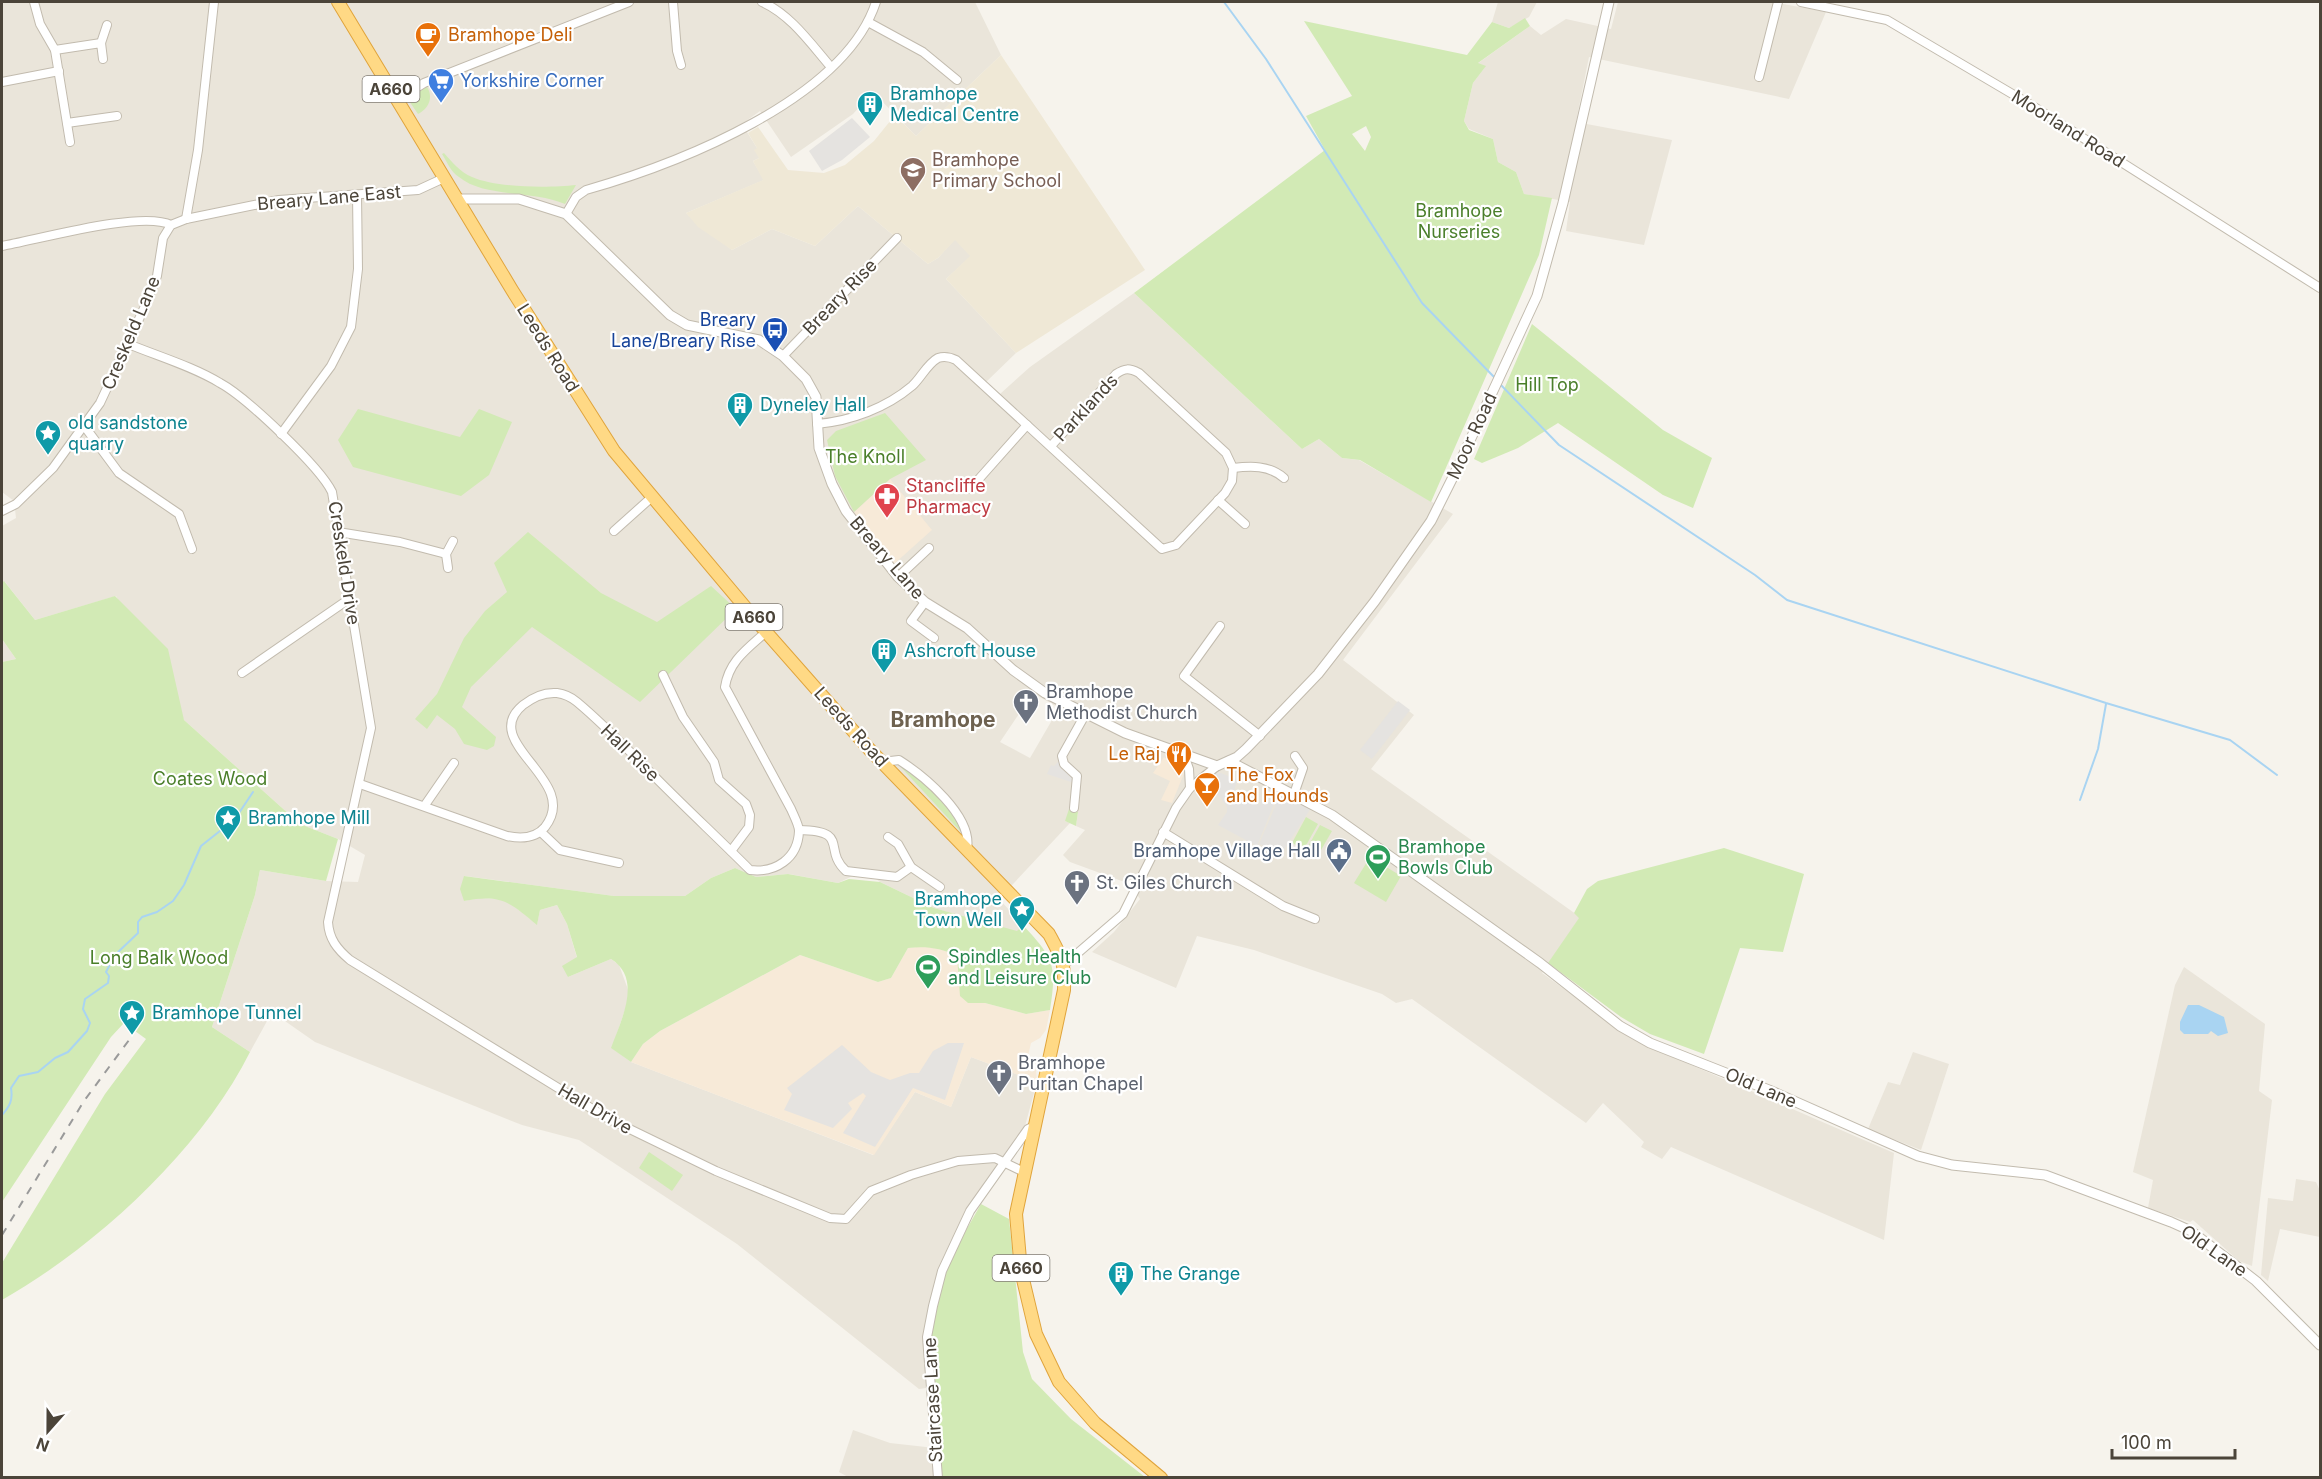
<svg xmlns="http://www.w3.org/2000/svg" width="2322" height="1479" viewBox="0 0 2322 1479" font-family="Inter,sans-serif">
<style>
.residential{fill:#eae5da;fill-rule:evenodd}
.commercial{fill:#f7ead8}
.education{fill:#efe8d6}
.green{fill:#d2eab5;fill-rule:evenodd}
.parking{fill:#e5e3e0}
.water{fill:#a9d4f2}
.lines{fill:none;stroke-linecap:round;stroke-linejoin:round}
.stream{stroke:#a9d4f2;stroke-width:2}
.minor-casing{stroke:#c2bbae;stroke-width:10}
.tertiary-casing{stroke:#c2bbae;stroke-width:11}
.trunk-casing{stroke:#e0a43c;stroke-width:14}
.minor{stroke:#fff;stroke-width:8}
.tertiary{stroke:#fff;stroke-width:9}
.trunk{stroke:#ffd985;stroke-width:12}
.rail{stroke:#9a9a9a;stroke-width:2;stroke-dasharray:8 8;stroke-linecap:butt}
.labels{text-anchor:middle;stroke-width:4.5;stroke-linejoin:round;paint-order:stroke}
.shield{fill:#fff;stroke:#817c74;stroke-width:1.5}
.shield-label{font-size:16px;font-weight:bold;fill:#4b4439}
.food-label{font-size:18px;fill:#c56008;stroke:#fff;text-anchor:start}
.shop-label{font-size:18px;fill:#366cbe;stroke:#fff;text-anchor:start}
.culture-label{font-size:18px;fill:#0d838f;stroke:#fff;text-anchor:start}
.street-label{font-size:18px;fill:#4b4439;stroke:#fff}
.education-label{font-size:18px;fill:#785e54;stroke:#fff;text-anchor:start}
.park-label{font-size:18px;fill:#4a7f2a;stroke:#fff}
.transit-label{font-size:18px;fill:#164399;stroke:#fff;text-anchor:end}
.health-label{font-size:18px;fill:#be3a42;stroke:#fff;text-anchor:start}
.worship-label{font-size:18px;fill:#5b616d;stroke:#fff;text-anchor:start}
.leisure-label{font-size:18px;fill:#27864d;stroke:#fff;text-anchor:start}
.service-label{font-size:18px;fill:#4e5e75;stroke:#fff;text-anchor:end}
.quarter-label{font-size:21px;font-weight:bold;fill:#6e6250;stroke:#fff}
</style>
<rect width="100%" height="100%" fill="#f6f3ec"/>
<g class="residential">
<path d="M2,2H975L1001,55L916,136L873,92L853,114L791,157L760,111L742,124L757,148L759,158L753,161L764,180L686,213L732,250L772,229L815,246L858,206L928,264L938,258L955,239L971,256L946,279L1016,353L986,382L1000,394L1030,367L1134,293L1302,449L1319,439L1342,458L1359,460L1453,514L1343,660L1414,715L1371,769L1580,917L1542,973L1636,1041L1894,1153L1884,1240L1671,1147L1662,1159L1641,1147L1644,1142L1603,1103L1586,1123L1412,999L1396,1003L1382,994L1254,950L1197,936L1176,988L1092,952L1114,932L1140,899L1130,884L1070,862L1063,855L1085,830L1076,826L1078,812L1065,821L1070,823L999,899L1023,925L1017,932L934,908L880,882L865,870L838,883L789,874L756,877L735,868L711,878L685,896H614L465,876L464,901L480,898L505,899L537,924L540,910L557,905L567,924L577,958L568,977L611,959L619,965L630,995L612,1048L631,1062L873,1155L915,1092L951,1107L971,1057L1037,1082L1022,1137L974,1202L941,1268L923,1335L926,1388L919,1389L737,1244L579,1140L522,1125L315,1042L272,1012L250,1052L212,1027L255,895L260,870L326,881L358,882L365,855L338,839L300,824L184,720L116,596L35,620L5,582L2,583V526L16,518L14,501L2,492ZM1033,693L1059,708L1030,758L1000,742Z"/>
<polygon points="1498,2 1537,2 1529,17 1509,28 1492,22"/>
<polygon points="1618,2 1773,2 1826,12 1789,99 1589,57 1576,122 1672,140 1644,245 1566,231 1570,202 1524,194 1516,172 1498,162 1493,139 1469,129 1464,121 1473,83 1485,67 1477,64 1530,26 1541,35 1566,19 1611,29"/>
<polygon points="2,639 16,659 2,662"/>
<polygon points="2184,967 2265,1024 2259,1091 2272,1100 2252,1266 2239,1261 2193,1220 2190,1222 2148,1208 2153,1180 2133,1172 2175,985"/>
<polygon points="1913,1052 1949,1064 1921,1150 1868,1129 1888,1082 1900,1085"/>
<polygon points="2296,1179 2316,1182 2320,1191 2320,1237 2280,1229 2268,1281 2261,1275 2268,1198 2293,1201"/>
<polygon points="853,1430 890,1443 935,1448 933,1477 848,1477 839,1472"/>
</g>
<g class="commercial">
<polygon points="890,479 932,530 894,564 854,512"/>
<polygon points="1164,757 1185,771 1172,803 1161,800 1170,781 1153,773"/>
<polygon points="924,946 943,950 957,956 968,1003 985,1003 1026,1014 1050,1010 1046,1030 1040,1038 1031,1043 1028,1056 1036,1070 1037,1082 971,1057 951,1107 915,1092 874,1155 631,1062 643,1044 660,1031 800,955 878,982 891,978 908,948"/>
</g>
<polygon class="education" points="1001,55 1145,270 1016,353 946,279 970,256 955,240 938,258 928,264 858,206 815,246 772,229 732,250 698,227 686,213 763,180 753,161 759,158 754,150 757,148 748,133 758,127 788,170 824,173 845,165 874,141 895,115 916,136"/>
<g class="green">
<path d="M1525,18L1530,26L1478,63L1486,66L1473,83L1464,121L1469,130L1493,139L1498,162L1516,172L1524,194L1552,198L1539,255L1431,502L1360,460L1342,458L1319,439L1302,449L1134,293L1325,150L1306,116L1352,96L1304,21L1467,55L1492,22L1509,28ZM1366,126L1371,137L1365,151L1352,134Z"/>
<path d="M427,87C434,98 428,109 418,114L407,98Z"/>
<path d="M444,153C452,162 460,172 472,177C497,188 549,188 576,185L565,204C534,190 484,198 459,177C451,172 447,162 442,154Z"/>
<polygon points="1532,324 1663,430 1712,458 1693,508 1663,495 1558,423 1518,448 1482,463 1474,459"/>
<polygon points="358,409 460,437 479,409 512,422 489,475 461,496 353,467 338,440"/>
<polygon points="885,413 926,460 890,479 854,512 835,476 827,440 836,431"/>
<polygon points="528,532 601,593 657,622 711,586 736,609 640,702 532,627 471,687 462,707 496,737 494,746 487,750 464,744 455,729 437,715 427,729 415,719 437,694 464,638 485,611 507,592 494,563"/>
<path d="M4,581L35,620L115,596L168,649L184,720L300,824L338,839L326,881L260,870L255,895L212,1027L250,1052C201,1150 97,1246 2,1300V1263L105,1094L146,1039L124,1023L111,1037L2,1202V662L16,659L2,639V583Z"/>
<path d="M898,764C913,770 961,817 961,832Z"/>
<polygon points="1069,809 1078,812 1076,826 1065,821"/>
<polygon points="1306,817 1318,824 1304,849 1292,843"/>
<polygon points="1320,825 1332,831 1317,857 1306,850"/>
<polygon points="1724,848 1804,874 1783,952 1740,948 1704,1054 1650,1034 1621,1017 1548,963 1579,918 1574,913 1587,889 1598,881"/>
<polygon points="1370,857 1401,876 1386,902 1354,883"/>
<path d="M735,868L756,877L788,874L838,883L849,879L880,882L934,908L1017,931L1023,925C1054,959 1057,964 1050,1010L1026,1014L985,1003H968L960,996L957,956C941,948 926,946 908,948L891,978L878,982L800,955L660,1031L643,1044L631,1062L611,1048C621,1020 643,979 611,959L568,977L562,966L577,957L567,924L557,905L540,910L537,925C510,902 501,894 464,901L460,889L464,876L614,896H685L711,878Z"/>
<polygon points="649,1152 683,1175 672,1191 639,1168"/>
<polygon points="981,1204 1009,1219 1023,1352 1032,1379 1071,1419 1145,1477 941,1477 938,1409 929,1344 945,1267"/>
</g>
<g class="parking">
<polygon points="852,118 870,137 842,160 822,171 809,151"/>
<polygon points="1398,701 1410,710 1372,759 1360,750"/>
<polygon points="1059,761 1072,774 1074,783 1047,774 1051,765 1054,766"/>
<polygon points="1221,773 1237,780 1233,795 1260,805 1262,799 1274,804 1257,846 1218,825 1227,812 1227,807 1220,797 1203,786 1215,774"/>
<polygon points="1281,793 1311,808 1282,853 1259,844"/>
<polygon points="948,1043 964,1043 945,1100 913,1088 875,1147 843,1133 866,1096 863,1093 848,1103 852,1109 833,1128 784,1110 792,1094 787,1088 842,1045 871,1072 890,1080 910,1073 919,1073 933,1051"/>
</g>
<polygon class="water" points="2188,1005 2199,1005 2224,1017 2228,1033 2218,1036 2211,1031 2208,1034 2184,1034 2180,1030 2180,1022"/>
<g class="lines">
<g class="stream">
<polyline points="1224,2 1266,59 1422,303 1495,378"/>
<polyline points="1499,383 1559,445 1755,575 1787,600 2106,703 2230,740 2277,775"/>
<polyline points="2080,800 2098,749 2106,704"/>
<path d="M2,1115C10,1106 13,1100 11,1088L19,1076L38,1072L55,1058L68,1052L87,1031L90,1023L83,1009L85,999L108,983L109,976L106,972L115,955L138,933V922L142,917L157,912L173,901L184,885L201,846L235,819L253,792"/>
</g>
<g class="minor-casing">
<g id="minor">
<polyline points="34,2 40,24 55,50 70,142"/>
<polyline points="673,2 677,51 681,65"/>
<path d="M762,2C790,14 811,44 830,66"/>
<polyline points="1801,2 1887,20 2031,105 2320,288"/>
<polyline points="868,22 923,52 957,80"/>
<polyline points="101,43 107,25"/>
<polyline points="55,50 101,43 103,59"/>
<polyline points="1759,77 1778,2"/>
<polyline points="2,82 59,71"/>
<polyline points="397,100 424,83 629,2"/>
<polyline points="67,123 117,116"/>
<path d="M566,214L576,197L586,190C677,164 844,100 876,2"/>
<polyline points="186,219 198,150 214,2"/>
<path d="M2,246C37,240 142,210 171,225"/>
<path d="M126,343C157,356 192,366 220,383C246,397 320,467 332,492L371,728L328,922C329,939 337,949 350,960L607,1118L716,1171L830,1218L846,1219L871,1191L911,1175L958,1161L995,1158L1024,1172"/>
<polyline points="783,356 897,238"/>
<path d="M817,424C851,421 886,408 912,386C921,378 927,364 938,358C944,356 950,357 956,360L1162,549L1176,545L1225,493L1232,481L1233,468L1226,453L1139,373C1129,368 1125,368 1116,374L1051,446"/>
<polyline points="85,427 119,473 179,514 192,549"/>
<polyline points="281,434 331,366 351,327 358,269 357,195"/>
<path d="M1233,468C1251,466 1269,465 1284,478"/>
<polyline points="970,489 1027,425"/>
<polyline points="1218,500 1245,524"/>
<polyline points="2,511 16,504 53,468 100,403 146,304 157,276 163,238 171,225 186,219 279,200 418,190 444,178"/>
<polyline points="614,531 652,497"/>
<polyline points="338,532 400,542 446,554"/>
<polyline points="448,568 446,554 453,541"/>
<polyline points="898,577 929,548"/>
<polyline points="925,602 911,621 934,638"/>
<polyline points="1220,626 1184,676 1260,736"/>
<polyline points="242,673 349,599"/>
<polyline points="663,675 683,717 714,762 719,780 746,804 750,815 749,827 731,851"/>
<polyline points="1184,755 1189,769 1190,788"/>
<path d="M882,762L899,760C924,776 973,816 967,849"/>
<path d="M360,784L507,836C521,839 535,839 545,827C582,780 477,743 523,705C533,697 544,692 557,693C565,694 571,697 577,702C607,727 634,756 662,784C691,813 721,841 750,870C775,873 798,859 799,831C799,825 794,816 791,809L725,687C729,661 747,649 766,632"/>
<polyline points="1294,794 1303,768 1295,756"/>
<polyline points="425,805 454,763"/>
<polyline points="1074,808 1077,776 1064,764 1062,756 1086,713"/>
<path d="M799,830C851,831 822,849 846,871L897,877L911,867"/>
<polyline points="541,832 560,850 619,863"/>
<polyline points="1163,832 1283,906 1315,919"/>
<polyline points="888,837 898,844 911,867 940,887"/>
<polyline points="1065,964 1123,914 1176,808 1190,788 1217,766"/>
<polyline points="938,1478 927,1337 933,1306 942,1271 970,1211 1028,1129 1034,1126"/>
</g>
</g>
<g class="tertiary-casing">
<g id="tertiary">
<polyline points="456,199 519,199 566,214 670,315 687,325 759,340 783,356 806,379 816,397 819,448 832,484 846,511 898,577 925,602 967,628 1013,670 1045,693 1125,733 1217,766 1237,757 1246,749 1318,674 1375,601 1431,521 1453,477 1537,296 1563,203 1609,2"/>
<polyline points="1229,761 1332,815 1540,963 1620,1026 1650,1043 1769,1090 1918,1156 1952,1165 2045,1175 2171,1222 2191,1231 2256,1281 2320,1345"/>
</g>
</g>
<g class="trunk-casing">
<path id="trunk" d="M338,2L512,290L614,451L766,632L870,750L1049,934C1062,958 1065,962 1064,990L1016,1214L1021,1271L1036,1334L1059,1382L1095,1423L1161,1478"/>
</g>
<use href="#minor" class="minor"/>
<use href="#tertiary" class="tertiary"/>
<use href="#trunk" class="trunk"/>
<polyline class="rail" points="2,1235 84,1101 132,1036"/>
</g>
<defs>
<g id="cafe-pin" transform="scale(1.35)"><path d="M0 17L-7.5 6A9.5 9.5 0 1 1 7.5 6Z" fill="#e8710a" stroke="#fff"/><path d="M-5.5-4.5H6V0H3Q3 3.5 0 3.5H-2.5Q-5.5 3.5-5.5 0ZM3-3.2v2h1.7v-2ZM-6 4.5H4V6H-6Z" fill="#fff"/></g>
<g id="supermarket-pin" transform="scale(1.35)"><path d="M0 17L-7.5 6A9.5 9.5 0 1 1 7.5 6Z" fill="#3f7fe0" stroke="#fff"/><path d="M-6-5.5h2.5l.6 2H6L4.5 2H-2.5L-4.4-4H-6ZM-1.5 3.2a1.3 1.3 0 1 0 .1 0ZM3 3.2a1.3 1.3 0 1 0 .1 0Z" fill="#fff"/></g>
<g id="building-pin" transform="scale(1.35)"><path d="M0 17L-7.5 6A9.5 9.5 0 1 1 7.5 6Z" fill="#0f9aa8" stroke="#fff"/><path d="M-4-6H4V6H1V3H-1V6H-4ZM-2.5-4.3h1.7v1.8h-1.7ZM.8-4.3h1.7v1.8H.8ZM-2.5-1h1.7V.8h-1.7ZM.8-1h1.7V.8H.8Z" fill="#fff"/></g>
<g id="school-pin" transform="scale(1.35)"><path d="M0 17L-7.5 6A9.5 9.5 0 1 1 7.5 6Z" fill="#8d6e63" stroke="#fff"/><path d="M0-5L7-2L0 1L-7-2ZM-4 1L0 2.5L4 1V4Q0 6-4 4Z" fill="#fff"/></g>
<g id="bus-pin" transform="scale(1.35)"><path d="M0 17L-7.5 6A9.5 9.5 0 1 1 7.5 6Z" fill="#1a4fb4" stroke="#fff"/><path d="M-5-6H5V4H4V6H2V4H-2V6H-4V4H-5ZM-3.5-4V0h7V-4ZM-3.5 1.2v1.5H-2V1.2ZM2 1.2v1.5H3.5V1.2Z" fill="#fff"/></g>
<g id="sight-pin" transform="scale(1.35)"><path d="M0 17L-7.5 6A9.5 9.5 0 1 1 7.5 6Z" fill="#0f9aa8" stroke="#fff"/><path d="M0-6L1.8-2.2L6-1.7L2.9 1.2L3.7 5.4L0 3.3L-3.7 5.4L-2.9 1.2L-6-1.7L-1.8-2.2Z" fill="#fff"/></g>
<g id="pharmacy-pin" transform="scale(1.35)"><path d="M0 17L-7.5 6A9.5 9.5 0 1 1 7.5 6Z" fill="#e0444e" stroke="#fff"/><path d="M-2-6h4v4h4v4h-4v4h-4v-4h-4v-4h4Z" fill="#fff"/></g>
<g id="church-pin" transform="scale(1.35)"><path d="M0 17L-7.5 6A9.5 9.5 0 1 1 7.5 6Z" fill="#6b7280" stroke="#fff"/><path d="M-1.2-6h2.4v3.5h3.3v2.4h-3.3V6h-2.4V-.1h-3.3v-2.4h3.3Z" fill="#fff"/></g>
<g id="restaurant-pin" transform="scale(1.35)"><path d="M0 17L-7.5 6A9.5 9.5 0 1 1 7.5 6Z" fill="#e8710a" stroke="#fff"/><path d="M-5-6h1v4h1v-4h1v4h1v-4h1v5L-1.5 .5V6h-2V.5L-5-1ZM5-6V6H3V1.5H1.5Q1.5-4 5-6Z" fill="#fff"/></g>
<g id="bar-pin" transform="scale(1.35)"><path d="M0 17L-7.5 6A9.5 9.5 0 1 1 7.5 6Z" fill="#e8710a" stroke="#fff"/><path d="M-6-5H6L.8 .8V4.5H3.5V6h-7V4.5H-.8V.8Z" fill="#fff"/></g>
<g id="civic-pin" transform="scale(1.35)"><path d="M0 17L-7.5 6A9.5 9.5 0 1 1 7.5 6Z" fill="#5c6f8a" stroke="#fff"/><path d="M-.6-6.5H3V-4.5H.6V-3L4-1V1h2V6H-6V1h2V-1L-.6-3ZM-1.2 2.5V6h2.4V2.5Z" fill="#fff"/></g>
<g id="stadium-pin" transform="scale(1.35)"><path d="M0 17L-7.5 6A9.5 9.5 0 1 1 7.5 6Z" fill="#2e9e5b" stroke="#fff"/><path d="M0-5a6.5 5 0 1 0 0 10a6.5 5 0 1 0 0-10ZM-3.5-1.8h7v3.6h-7Z" fill="#fff"/></g>
</defs>
<g fill-rule="evenodd">
<use href="#cafe-pin" x="428" y="35"/>
<use href="#supermarket-pin" x="441" y="81"/>
<use href="#building-pin" x="870" y="104"/>
<use href="#school-pin" x="913" y="170"/>
<use href="#bus-pin" x="775" y="330"/>
<use href="#building-pin" x="740" y="405"/>
<use href="#sight-pin" x="48" y="433"/>
<use href="#pharmacy-pin" x="887" y="496"/>
<use href="#building-pin" x="884" y="651"/>
<use href="#church-pin" x="1026" y="702"/>
<use href="#restaurant-pin" x="1179" y="754"/>
<use href="#bar-pin" x="1207" y="785"/>
<use href="#sight-pin" x="228" y="818"/>
<use href="#civic-pin" x="1339" y="851"/>
<use href="#stadium-pin" x="1378" y="857"/>
<use href="#church-pin" x="1077" y="883"/>
<use href="#sight-pin" x="1022" y="909"/>
<use href="#stadium-pin" x="928" y="967"/>
<use href="#sight-pin" x="132" y="1013"/>
<use href="#church-pin" x="999" y="1073"/>
<use href="#building-pin" x="1121" y="1274"/>
</g>
<g class="labels">
<g class="shield">
<rect x="362.5" y="76" width="57" height="26" rx="4.5"/>
<rect x="725.5" y="604" width="57" height="26" rx="4.5"/>
<rect x="992.5" y="1255" width="57" height="26" rx="4.5"/>
</g>
<g class="shield-label">
<text x="391" y="95">A660</text>
<text x="754" y="623">A660</text>
<text x="1021" y="1274">A660</text>
</g>
<g class="food-label">
<text x="448" y="41">Bramhope Deli</text>
<text x="1160" y="760" text-anchor="end">Le Raj</text>
<text x="1226" y="781">The Fox<tspan x="1226" dy="21">and Hounds</tspan></text>
</g>
<g class="shop-label">
<text x="460" y="87">Yorkshire Corner</text>
</g>
<g class="culture-label">
<text x="890" y="100">Bramhope<tspan x="890" dy="21">Medical Centre</tspan></text>
<text x="760" y="411">Dyneley Hall</text>
<text x="68" y="429">old sandstone<tspan x="68" dy="21">quarry</tspan></text>
<text x="904" y="657">Ashcroft House</text>
<text x="248" y="824">Bramhope Mill</text>
<text x="1002" y="905" text-anchor="end">Bramhope<tspan x="1002" dy="21">Town Well</tspan></text>
<text x="152" y="1019">Bramhope Tunnel</text>
<text x="1140" y="1280">The Grange</text>
</g>
<g class="street-label">
<text transform="translate(2068 129) rotate(32)" y="6">Moorland Road</text>
<text transform="translate(329 198) rotate(-5)" y="6">Breary Lane East</text>
<text transform="translate(840 297) rotate(-46)" y="6">Breary Rise</text>
<text transform="translate(131 333) rotate(-67)" y="6">Creskeld Lane</text>
<text transform="translate(548 348) rotate(58)" y="6">Leeds Road</text>
<text transform="translate(1086 408) rotate(-47)" y="6">Parklands</text>
<text transform="translate(1472 436) rotate(-65)" y="6">Moor Road</text>
<text transform="translate(887 558) rotate(49)" y="6">Breary Lane</text>
<text transform="translate(344 563) rotate(81)" y="6">Creskeld Drive</text>
<text transform="translate(851 727) rotate(48)" y="6">Leeds Road</text>
<text transform="translate(630 753) rotate(44)" y="6">Hall Rise</text>
<text transform="translate(1761 1088) rotate(23)" y="6">Old Lane</text>
<text transform="translate(595 1109) rotate(30)" y="6">Hall Drive</text>
<text transform="translate(2214 1251) rotate(35)" y="6">Old Lane</text>
<text transform="translate(933 1400) rotate(-93)" y="6">Staircase Lane</text>
</g>
<g class="education-label">
<text x="932" y="166">Bramhope<tspan x="932" dy="21">Primary School</tspan></text>
</g>
<g class="park-label">
<text x="1459" y="217">Bramhope<tspan x="1459" dy="21">Nurseries</tspan></text>
<text x="1547" y="391">Hill Top</text>
<text x="865" y="463">The Knoll</text>
<text x="210" y="785">Coates Wood</text>
<text x="159" y="964">Long Balk Wood</text>
</g>
<g class="transit-label">
<text x="756" y="326">Breary<tspan x="756" dy="21">Lane/Breary Rise</tspan></text>
</g>
<g class="health-label">
<text x="906" y="492">Stancliffe<tspan x="906" dy="21">Pharmacy</tspan></text>
</g>
<g class="worship-label">
<text x="1046" y="698">Bramhope<tspan x="1046" dy="21">Methodist Church</tspan></text>
<text x="1096" y="889">St. Giles Church</text>
<text x="1018" y="1069">Bramhope<tspan x="1018" dy="21">Puritan Chapel</tspan></text>
</g>
<g class="leisure-label">
<text x="1398" y="853">Bramhope<tspan x="1398" dy="21">Bowls Club</tspan></text>
<text x="948" y="963">Spindles Health<tspan x="948" dy="21">and Leisure Club</tspan></text>
</g>
<g class="service-label">
<text x="1320" y="857">Bramhope Village Hall</text>
</g>
<g class="quarter-label">
<text x="943" y="727">Bramhope</text>
</g>
</g>
<rect width="2322" height="1479" fill="none" stroke="#4b4439" stroke-width="6"/>
<g transform="translate(48 1431) rotate(201)" stroke="#ffffff" stroke-width="4.5" paint-order="stroke">
<path d="M0-4.5L10 22L0 15L-10 22Z" fill="#4b4439"/>
<text y="-9" font-size="16" font-weight="bold" text-anchor="middle" fill="#4b4439">N</text>
</g>
<path d="M2112 1449v9h123v-9" fill="none" stroke="#4b4439" stroke-width="3"/>
<text x="2121" y="1449" font-size="18" fill="#4b4439" stroke="#ffffff" stroke-width="4.5" paint-order="stroke">100 m</text>
</svg>
